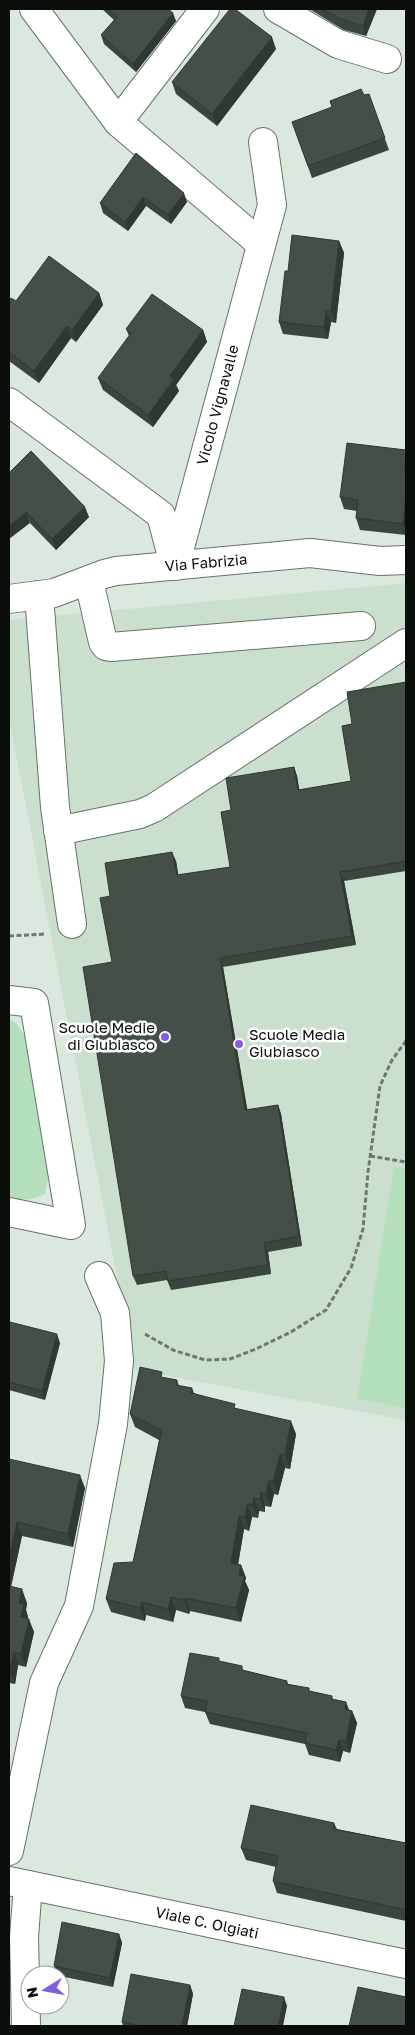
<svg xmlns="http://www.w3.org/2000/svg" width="415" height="2035" viewBox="0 0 415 2035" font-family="'Golos Text',sans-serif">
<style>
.built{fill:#cbdfcf}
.green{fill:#b3dfbd}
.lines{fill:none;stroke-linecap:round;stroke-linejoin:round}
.minor-casing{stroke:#677369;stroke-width:30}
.path{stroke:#6f7971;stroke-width:3;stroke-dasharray:5 2.5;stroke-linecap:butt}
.minor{stroke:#fff;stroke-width:28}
.wall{fill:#3a453d}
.shaded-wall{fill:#303832}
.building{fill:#445047;stroke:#303832}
.poi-dot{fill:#825fda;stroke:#fff;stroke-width:2}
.labels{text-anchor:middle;stroke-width:5;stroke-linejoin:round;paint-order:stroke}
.street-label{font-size:15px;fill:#090e0a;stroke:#fff}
.poi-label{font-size:15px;fill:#090e0a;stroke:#fff;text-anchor:end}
</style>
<rect width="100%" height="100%" fill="#dae8dd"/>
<polygon class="built" points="406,583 406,1420 135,1370 9,718 9,620"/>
<g class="green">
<polygon points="9,1019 17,1024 29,1044 49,1173 45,1194 32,1199 12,1200 9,1199"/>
<polygon points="394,1167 406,1169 406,1408 357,1399"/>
</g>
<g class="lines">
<g class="minor-casing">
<g id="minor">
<polyline points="34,9 118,122 261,244"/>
<polyline points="278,9 338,44 387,59"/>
<polyline points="118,122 205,9"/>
<polyline points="9,402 161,515 174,564"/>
<polyline points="175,566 272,205 263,142"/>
<polyline points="89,581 103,642 106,646 111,647 361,626"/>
<polyline points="39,595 55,807 72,924"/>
<polyline points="9,599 54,593 104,574 116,571 310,553 380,561 406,560"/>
<polyline points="58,831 140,814 154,808 406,643"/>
<polyline points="9,1000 34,1003 71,1225 9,1212"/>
<polyline points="9,1851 44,1683 79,1606 113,1424 119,1361 116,1324 115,1313 99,1276"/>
<polyline points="9,1881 406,1964"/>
<polyline points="26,2026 24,1937 28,1885"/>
</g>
</g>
<g class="path">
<polyline points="9,936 46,934"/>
<polyline points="370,1156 406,1162"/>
<polyline points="145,1334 173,1350 205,1360 230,1359 256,1349 291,1332 326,1310 351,1268 363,1229 368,1172 380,1086 392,1060 406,1041"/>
</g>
<use href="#minor" class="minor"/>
</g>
<g class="wall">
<polygon points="102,9 168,9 176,21 136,72 104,44 101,35 114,20"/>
<polygon points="311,9 377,9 366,36 344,30 311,10"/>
<polygon points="276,49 217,126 176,94 172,82"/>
<polygon points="369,94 389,150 312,178 292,122"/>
<polygon points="136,153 187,202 171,224 146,206 128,231 103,213 100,203"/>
<polygon points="339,241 344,253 336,323 331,322 328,339 283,334 279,322 288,271"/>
<polygon points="99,293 103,305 76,342 71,338 39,383 9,361 9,301 16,301"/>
<polygon points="126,329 203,330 207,342 176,385 179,391 153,427 103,390 98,378 129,336"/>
<polygon points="406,450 406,535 360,530 356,518 357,511 344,509 340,497"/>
<polygon points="9,473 89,517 56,550 30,523"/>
<polygon points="406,682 406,871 344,881 356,945 223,967 247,1110 278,1105 281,1114 302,1246 268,1252 271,1274 171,1290 167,1280 137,1285 133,1276 112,962 110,896 176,861 178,875 230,867 231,810 294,767 297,776 299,790 351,781 352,724"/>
<polygon points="9,1326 60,1343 45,1400 9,1390"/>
<polygon points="164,1378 177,1380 179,1386 192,1388 194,1393 237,1409 296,1434 290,1469 285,1468 278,1495 274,1494 271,1507 265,1506 265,1512 259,1511 258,1518 252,1517 249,1531 244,1529 238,1564 241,1565 246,1578 245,1581 249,1590 241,1622 190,1611 189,1614 176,1610 173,1622 146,1615 145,1621 111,1612 106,1599 133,1562 159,1440 135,1427 130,1414"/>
<polygon points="9,1459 85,1488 73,1547 22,1536 11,1587 27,1603 26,1610 28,1617 28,1619 34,1632 26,1667 18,1665 15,1684 9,1683"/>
<polygon points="220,1662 242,1666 243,1670 287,1681 288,1684 310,1691 332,1696 333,1699 346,1702 349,1710 352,1711 357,1723 350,1753 343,1751 340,1762 309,1755 305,1744 210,1724 205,1712 185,1708 181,1696"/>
<polygon points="334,1823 337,1829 406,1843 406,1921 277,1893 273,1881 276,1867 246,1860 241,1848"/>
<polygon points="119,1934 122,1943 113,1987 60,1976 60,1975 57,1975 54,1966"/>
<polygon points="190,1985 193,1994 187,2026 123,2026 122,2022"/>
</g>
<g class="shaded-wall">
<polygon points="369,9 377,9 366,36 363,26"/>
<polygon points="173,13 176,21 136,72 133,64"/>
<polygon points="272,37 276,49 217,126 212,114"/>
<polygon points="184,193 187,202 171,224 168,215"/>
<polygon points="143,197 146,206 128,231 125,222"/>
<polygon points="339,241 344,253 336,323 331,311"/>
<polygon points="99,293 103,305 76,342 72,330"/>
<polygon points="326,311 331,322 328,339 324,327"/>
<polygon points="67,326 71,338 39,383 34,371"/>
<polygon points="203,330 207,342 176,385 179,391 153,427 148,415 170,376"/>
<polygon points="406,494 406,533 403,524"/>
<polygon points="85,507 89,517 56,550 52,539"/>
<polygon points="26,512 30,523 9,539 9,526"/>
<polygon points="294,767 297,776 301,799 298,790"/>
<polygon points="172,852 176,861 180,884 177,875"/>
<polygon points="340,872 344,881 356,945 352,936"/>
<polygon points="220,958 223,967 249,1119 245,1110"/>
<polygon points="278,1105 281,1114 302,1246 299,1236"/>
<polygon points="264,1243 268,1252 271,1274 268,1265"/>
<polygon points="57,1334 60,1343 45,1400 42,1391"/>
<polygon points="291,1421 296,1434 290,1469 285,1455"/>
<polygon points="280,1454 285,1468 278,1495 273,1482"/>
<polygon points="80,1475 85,1488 73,1547 68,1534"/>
<polygon points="269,1480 274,1494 271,1507 266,1494"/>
<polygon points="261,1492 265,1506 265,1512 260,1499"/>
<polygon points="254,1498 259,1511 258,1518 253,1505"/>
<polygon points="247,1504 252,1517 249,1531 245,1517"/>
<polygon points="239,1516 244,1529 236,1577 231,1563"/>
<polygon points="17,1522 22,1536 9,1595 9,1559"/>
<polygon points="241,1565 246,1578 245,1581 249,1590 241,1622 236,1608 239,1575"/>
<polygon points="22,1589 27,1603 26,1610 28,1617 26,1631 21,1617 19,1603"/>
<polygon points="171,1597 176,1610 173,1622 168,1609"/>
<polygon points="185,1598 190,1611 189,1614 184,1600"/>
<polygon points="142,1602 146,1615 145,1621 140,1608"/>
<polygon points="29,1619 34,1632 26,1667 21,1654"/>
<polygon points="14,1652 18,1665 15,1684 10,1671"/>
<polygon points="346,1702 350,1713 345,1709"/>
<polygon points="352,1711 357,1723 350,1753 346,1741"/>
<polygon points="339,1740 343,1751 340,1762 336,1750"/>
<polygon points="119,1934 122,1943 113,1987 110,1978"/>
<polygon points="190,1985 193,1994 187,2026 182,2026"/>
<polygon points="284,1997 287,2006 283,2026 278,2026"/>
</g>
<g class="building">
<polygon points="108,9 168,9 173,13 133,64 101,35 117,17"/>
<polygon points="230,9 235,9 272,37 212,114 172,82"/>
<polygon points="322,9 369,9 363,26 341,19"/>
<polygon points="361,89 364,95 369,94 385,138 308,166 292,122 332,107 330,101"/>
<polygon points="136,153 184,193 168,215 143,197 125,222 100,203"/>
<polygon points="292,235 339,241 331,311 326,311 324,327 279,322 285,271 288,271"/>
<polygon points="49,256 99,293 72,330 67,326 34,371 9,352 9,301 11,298 16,301"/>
<polygon points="152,294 203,330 170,376 174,379 148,415 98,378 131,333 126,329"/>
<polygon points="347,443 406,450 405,469 406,469 406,494 403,524 356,518 358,500 340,497"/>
<polygon points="31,451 85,507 52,539 26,512 9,526 9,473"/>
<polygon points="406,682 406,861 340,872 352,936 220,958 245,1110 278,1105 299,1236 264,1243 268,1265 168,1281 166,1271 133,1276 83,967 112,962 100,898 110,896 105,863 172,852 177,875 230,867 221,812 231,810 226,778 294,767 298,790 351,781 342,726 352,724 347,692"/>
<polygon points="10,1322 57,1334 42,1391 9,1382 9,1326"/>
<polygon points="140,1367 162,1372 161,1377 177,1380 176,1385 192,1388 191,1393 235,1404 234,1408 291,1421 285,1455 280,1454 273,1482 269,1480 266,1494 261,1492 260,1499 254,1498 253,1505 247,1504 245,1517 239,1516 231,1563 241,1565 239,1575 244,1576 236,1608 185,1598 184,1600 171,1597 168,1609 142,1602 140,1608 106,1599 114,1563 133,1562 162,1430 130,1414"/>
<polygon points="9,1459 80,1475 68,1534 17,1522 9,1559"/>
<polygon points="9,1586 22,1589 19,1603 24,1604 21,1617 29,1619 21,1654 14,1652 10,1671 9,1671"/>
<polygon points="190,1653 219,1658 219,1661 242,1666 242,1670 287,1681 286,1684 309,1688 309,1691 332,1696 331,1699 346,1702 345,1709 352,1711 346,1741 339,1740 336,1750 305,1743 307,1733 205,1712 207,1701 181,1696"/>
<polygon points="251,1805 334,1823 333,1829 406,1843 406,1910 273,1881 278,1856 241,1848"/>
<polygon points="62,1922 119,1934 110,1978 54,1966"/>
<polygon points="131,1974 190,1985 182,2026 141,2026 122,2022"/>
<polygon points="358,1987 406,1997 406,2026 349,2026"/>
<polygon points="242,1989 284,1997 278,2026 234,2026"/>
</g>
<g class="poi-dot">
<circle cx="165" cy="1037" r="5"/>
<circle cx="239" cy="1044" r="5"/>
</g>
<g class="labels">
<g class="street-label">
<text transform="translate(218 405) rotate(-75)" y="5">Vicolo Vignavalle</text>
<text transform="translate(206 563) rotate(-5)" y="5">Via Fabrizia</text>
<text transform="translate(207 1923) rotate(12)" y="5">Viale C. Olgiati</text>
</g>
<g class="poi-label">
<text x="155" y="1033">Scuole Medie<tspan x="155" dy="17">di Giubiasco</tspan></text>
<text x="249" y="1040" text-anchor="start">Scuole Media<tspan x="249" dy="17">Giubiasco</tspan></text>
</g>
</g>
<rect width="415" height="2035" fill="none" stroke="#090e0a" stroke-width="20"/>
<g transform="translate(45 1990) rotate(259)"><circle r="24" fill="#ffffff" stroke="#9d9f9d"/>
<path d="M0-4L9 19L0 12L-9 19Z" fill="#825fda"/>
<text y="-8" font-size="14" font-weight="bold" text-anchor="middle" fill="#090e0a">N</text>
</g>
</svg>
